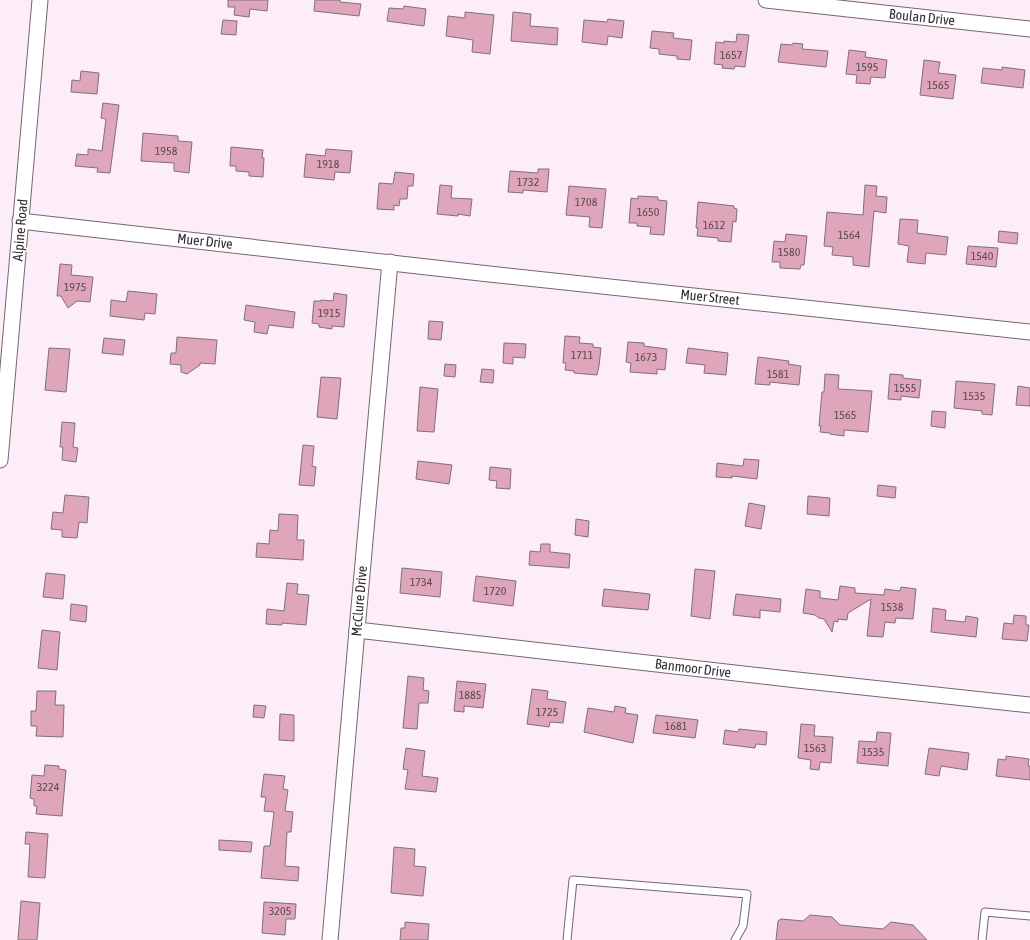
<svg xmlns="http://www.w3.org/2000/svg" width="1030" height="940" viewBox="0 0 1030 940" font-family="'Asap Condensed',sans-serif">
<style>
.building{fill:#dea5bb;stroke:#817076}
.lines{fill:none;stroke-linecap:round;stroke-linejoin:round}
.lane-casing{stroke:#746771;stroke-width:9}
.street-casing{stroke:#746771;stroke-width:17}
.lane{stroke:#fff;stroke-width:7}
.street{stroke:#fff;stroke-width:15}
.labels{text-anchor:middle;stroke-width:3;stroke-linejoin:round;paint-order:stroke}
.number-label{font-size:12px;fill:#5d4b54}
.street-label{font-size:14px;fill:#322d31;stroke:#fff}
</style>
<rect width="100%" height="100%" fill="#fdedf9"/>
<g class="building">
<polygon points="228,0 268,0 267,11 250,9 249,17 234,15 235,7 228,7"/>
<polygon points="315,0 340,0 340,2 361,4 359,16 314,11"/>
<polygon points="404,6 426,9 424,26 387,21 389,8 403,9"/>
<polygon points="465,12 494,15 490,54 472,52 473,40 446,36 448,16 465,18"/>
<polygon points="513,12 531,14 530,26 558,28 557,45 511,41"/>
<polygon points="608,19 624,21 622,38 608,36 607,45 582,42 584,20 607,22"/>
<polygon points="223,20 237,21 236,35 221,34"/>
<polygon points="652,31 674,33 673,38 692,40 690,60 677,59 677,56 659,54 659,49 650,48"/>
<polygon points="737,34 749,35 745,67 735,66 734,69 722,68 723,65 714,64 716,42 724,43 724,41 736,42"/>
<polygon points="793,43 803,44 802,49 828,51 826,67 778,62 781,44 792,45"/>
<polygon points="849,50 866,52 865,57 887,60 885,78 871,77 870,84 856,83 857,75 846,74"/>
<polygon points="924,60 940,62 938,73 956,75 953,99 920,95"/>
<polygon points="1002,67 1025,70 1023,88 981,83 983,68 1002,70"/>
<polygon points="81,71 99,73 97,94 71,92 72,80 80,81"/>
<polygon points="103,103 119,105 110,173 97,172 98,168 75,166 77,154 88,155 88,149 102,151 106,119 101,118"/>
<polygon points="143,133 178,136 178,141 192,142 189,173 174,171 174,163 141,161"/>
<polygon points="231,147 263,150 262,158 264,158 263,177 249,176 249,172 236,171 236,166 230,166"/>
<polygon points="326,149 352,151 350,173 335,172 334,180 304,177 306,154 325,156"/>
<polygon points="538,169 549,169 547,192 523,190 523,193 508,192 510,171 538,173"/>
<polygon points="395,172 414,174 413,186 408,186 407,199 400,199 399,206 394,205 394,210 377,209 379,183 393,184"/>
<polygon points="440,185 452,186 451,198 472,199 470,216 458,214 458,216 437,214"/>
<polygon points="865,185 877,186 876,196 887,197 886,213 874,211 869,267 853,265 853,257 832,255 833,247 824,246 827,212 863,215"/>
<polygon points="569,186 606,189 602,228 589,227 590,217 566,215"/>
<polygon points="638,196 658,197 658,200 667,201 664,235 650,234 651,227 637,226 637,223 629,223 631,198 638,199"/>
<polygon points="698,202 734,206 734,208 737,209 736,222 733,221 731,242 718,241 718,238 697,236 698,228 696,228"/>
<polygon points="900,219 918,220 917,233 948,237 946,255 926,253 925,264 907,262 909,246 898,244"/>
<polygon points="999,231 1018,233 1017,244 998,242"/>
<polygon points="786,234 807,236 804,265 801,265 800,269 780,268 780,262 772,262 774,241 785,242"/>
<polygon points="968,246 998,248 996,267 966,264"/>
<polygon points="60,264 72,265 71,275 93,277 90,302 77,301 68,308 61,296 57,296"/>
<polygon points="128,291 157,294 155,314 145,313 144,320 110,316 111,300 126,302"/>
<polygon points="334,293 347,295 344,327 332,326 332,329 319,327 319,324 312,323 314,301 321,301 321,300 333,301"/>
<polygon points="246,305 295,312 293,328 269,325 267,334 254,332 255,322 244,320"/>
<polygon points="429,321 443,322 441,340 428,339"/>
<polygon points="565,336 580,337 579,343 593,344 593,347 601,348 599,366 597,375 574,373 574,371 565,370 566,363 563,363"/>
<polygon points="177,337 217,340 215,364 200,363 200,365 187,374 181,372 181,365 170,364 171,353 176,353"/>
<polygon points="104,338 125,340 123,355 102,353"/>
<polygon points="628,342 644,343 644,346 667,349 665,370 657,369 657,374 630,372 631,363 626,362"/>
<polygon points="504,343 526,344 525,358 513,357 513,364 503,363"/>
<polygon points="49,348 70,349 66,392 45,390"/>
<polygon points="688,348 728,353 726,375 704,373 705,365 686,363"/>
<polygon points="758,357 789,361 788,364 801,366 799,385 770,382 770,385 755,384"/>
<polygon points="445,364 456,365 455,377 444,376"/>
<polygon points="482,369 494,370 493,383 480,382"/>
<polygon points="825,374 839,375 838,389 872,391 868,432 844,430 844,436 830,434 830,433 820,432 821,426 819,426 821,403 822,392 824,392"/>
<polygon points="890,374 903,375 903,378 921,380 919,398 901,396 901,400 888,399"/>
<polygon points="321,377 341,378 337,419 317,417"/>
<polygon points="956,381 995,384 992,415 982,414 982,411 954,408"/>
<polygon points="1018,386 1030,388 1030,406 1016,405"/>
<polygon points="420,387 438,389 434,432 417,431"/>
<polygon points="932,411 946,412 945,428 931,426"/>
<polygon points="62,422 75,423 73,447 78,448 76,462 62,460 63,447 60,447"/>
<polygon points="303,445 314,446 312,466 316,467 314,486 299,485"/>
<polygon points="744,459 759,460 757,479 732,476 732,478 716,477 717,463 743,466"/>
<polygon points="418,461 452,465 449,484 416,479"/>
<polygon points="490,467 511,469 510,489 496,488 497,481 489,480"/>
<polygon points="878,485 896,487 895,498 877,496"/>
<polygon points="65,495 89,497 87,523 79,522 77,538 62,537 62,530 51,529 53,512 63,513"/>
<polygon points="808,496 830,498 829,516 807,514"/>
<polygon points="749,503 765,506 761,529 745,526"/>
<polygon points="279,514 298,515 297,540 304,540 303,560 256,557 257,543 269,544 270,530 278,531"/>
<polygon points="576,519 589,521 588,537 575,535"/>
<polygon points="541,544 550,544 550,552 570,554 569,568 529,565 530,551 540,552"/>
<polygon points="402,568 442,572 440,597 400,593"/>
<polygon points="695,569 715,571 710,619 691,616"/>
<polygon points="46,573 65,575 63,599 43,597"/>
<polygon points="476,576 516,581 513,606 473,601"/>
<polygon points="287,583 298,584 297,594 309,595 306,625 282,623 282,625 266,624 267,609 284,611"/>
<polygon points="840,586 855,588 855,593 884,595 885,589 900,591 901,587 916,589 913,619 896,618 895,623 885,622 883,637 867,636 871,599 848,613 847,620 838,619 838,622 834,621 832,632 824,619 819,618 815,615 803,613 806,589 820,591 820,598 838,600"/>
<polygon points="604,589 650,594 648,610 602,606"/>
<polygon points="736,594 781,599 780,612 760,610 760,618 733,615"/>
<polygon points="71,604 87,606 86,622 70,620"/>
<polygon points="933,608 946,610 945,620 965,622 966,616 978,618 976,637 931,632"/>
<polygon points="1014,615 1026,616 1026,625 1029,625 1027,641 1002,639 1004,623 1013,624"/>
<polygon points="42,630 60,632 57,670 38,668"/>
<polygon points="408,676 424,678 423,690 429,691 428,703 419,703 417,729 403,728"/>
<polygon points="457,681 486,684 483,708 464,706 464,712 454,711"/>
<polygon points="532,689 548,691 547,699 566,702 563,723 550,722 549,727 527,724"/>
<polygon points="37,691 56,691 55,705 64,705 63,737 36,736 37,726 31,726 31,711 36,711"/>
<polygon points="254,705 266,706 264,718 253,717"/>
<polygon points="615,706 626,708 625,713 638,715 633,743 584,732 588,708 614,712"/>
<polygon points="280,714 294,715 294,741 279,740"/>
<polygon points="656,715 698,720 695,738 653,733"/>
<polygon points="801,724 815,725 814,736 833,737 831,763 820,762 819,770 810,769 811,760 798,758"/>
<polygon points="739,729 767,732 766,745 756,744 755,748 723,744 725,730 738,732"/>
<polygon points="877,732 891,733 888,766 857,763 859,741 876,742"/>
<polygon points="406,748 425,751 422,776 438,778 436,792 405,789 408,770 403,769"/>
<polygon points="929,748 969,753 967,770 941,766 939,776 925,774"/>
<polygon points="1006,756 1029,759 1028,766 1030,766 1030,780 996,776 998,759 1006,760"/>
<polygon points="45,765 59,766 59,769 66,770 62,816 36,814 37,806 34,806 34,799 30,798 32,775 44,776"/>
<polygon points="264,774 285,776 283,789 288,790 285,811 293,812 291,832 287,832 285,866 299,867 298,881 261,878 264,846 270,846 274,812 264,811 266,797 261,797"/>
<polygon points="26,832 48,834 45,878 28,877 30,844 25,844"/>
<polygon points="219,840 252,842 251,852 219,850"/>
<polygon points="394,847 415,849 414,866 426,867 423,896 391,893"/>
<polygon points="21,901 40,903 37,940 18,940"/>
<polygon points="264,902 296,904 295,919 286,919 285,935 262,933"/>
<polygon points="810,915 832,917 840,925 883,929 891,922 913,925 927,940 776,940 778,921 781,919 803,921"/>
<polygon points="405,922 429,924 428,940 400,940 401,928 405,928"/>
</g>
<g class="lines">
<g class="lane-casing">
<g id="lane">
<polyline points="567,940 573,880 747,894 743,926 735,940"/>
<polyline points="982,940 985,912 1030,916"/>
</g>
</g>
<g class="street-casing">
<g id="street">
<polyline points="766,0 1030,29"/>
<polyline points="20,221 489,274 1030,332"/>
<polyline points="0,460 40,0"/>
<polyline points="357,630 797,680 1030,705"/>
<polyline points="330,940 357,630 390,262"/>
</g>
</g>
<use href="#lane" class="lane"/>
<use href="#street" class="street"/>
</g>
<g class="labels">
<g class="number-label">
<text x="731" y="59">1657</text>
<text x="867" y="71">1595</text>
<text x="938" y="89">1565</text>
<text x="166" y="155">1958</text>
<text x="328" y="168">1918</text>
<text x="528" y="186">1732</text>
<text x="586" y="206">1708</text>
<text x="648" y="216">1650</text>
<text x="714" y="229">1612</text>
<text x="849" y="239">1564</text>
<text x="789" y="256">1580</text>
<text x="982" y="260">1540</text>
<text x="75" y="291">1975</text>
<text x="329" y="317">1915</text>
<text x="582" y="359">1711</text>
<text x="646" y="361">1673</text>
<text x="778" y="378">1581</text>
<text x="905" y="392">1555</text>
<text x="974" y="400">1535</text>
<text x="845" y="419">1565</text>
<text x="421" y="586">1734</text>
<text x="495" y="595">1720</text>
<text x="892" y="611">1538</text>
<text x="470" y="699">1885</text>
<text x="547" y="716">1725</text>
<text x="676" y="730">1681</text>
<text x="815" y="752">1563</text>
<text x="873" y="756">1535</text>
<text x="48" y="791">3224</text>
<text x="280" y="915">3205</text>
</g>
<g class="street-label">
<text transform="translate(922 17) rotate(6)" y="5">Boulan Drive</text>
<text transform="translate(20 230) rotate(-85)" y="5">Alpine Road</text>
<text transform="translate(205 241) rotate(6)" y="5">Muer Drive</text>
<text transform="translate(710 297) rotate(6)" y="5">Muer Street</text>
<text transform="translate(359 601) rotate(-85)" y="5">McClure Drive</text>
<text transform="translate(693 668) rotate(7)" y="5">Banmoor Drive</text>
</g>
</g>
</svg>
